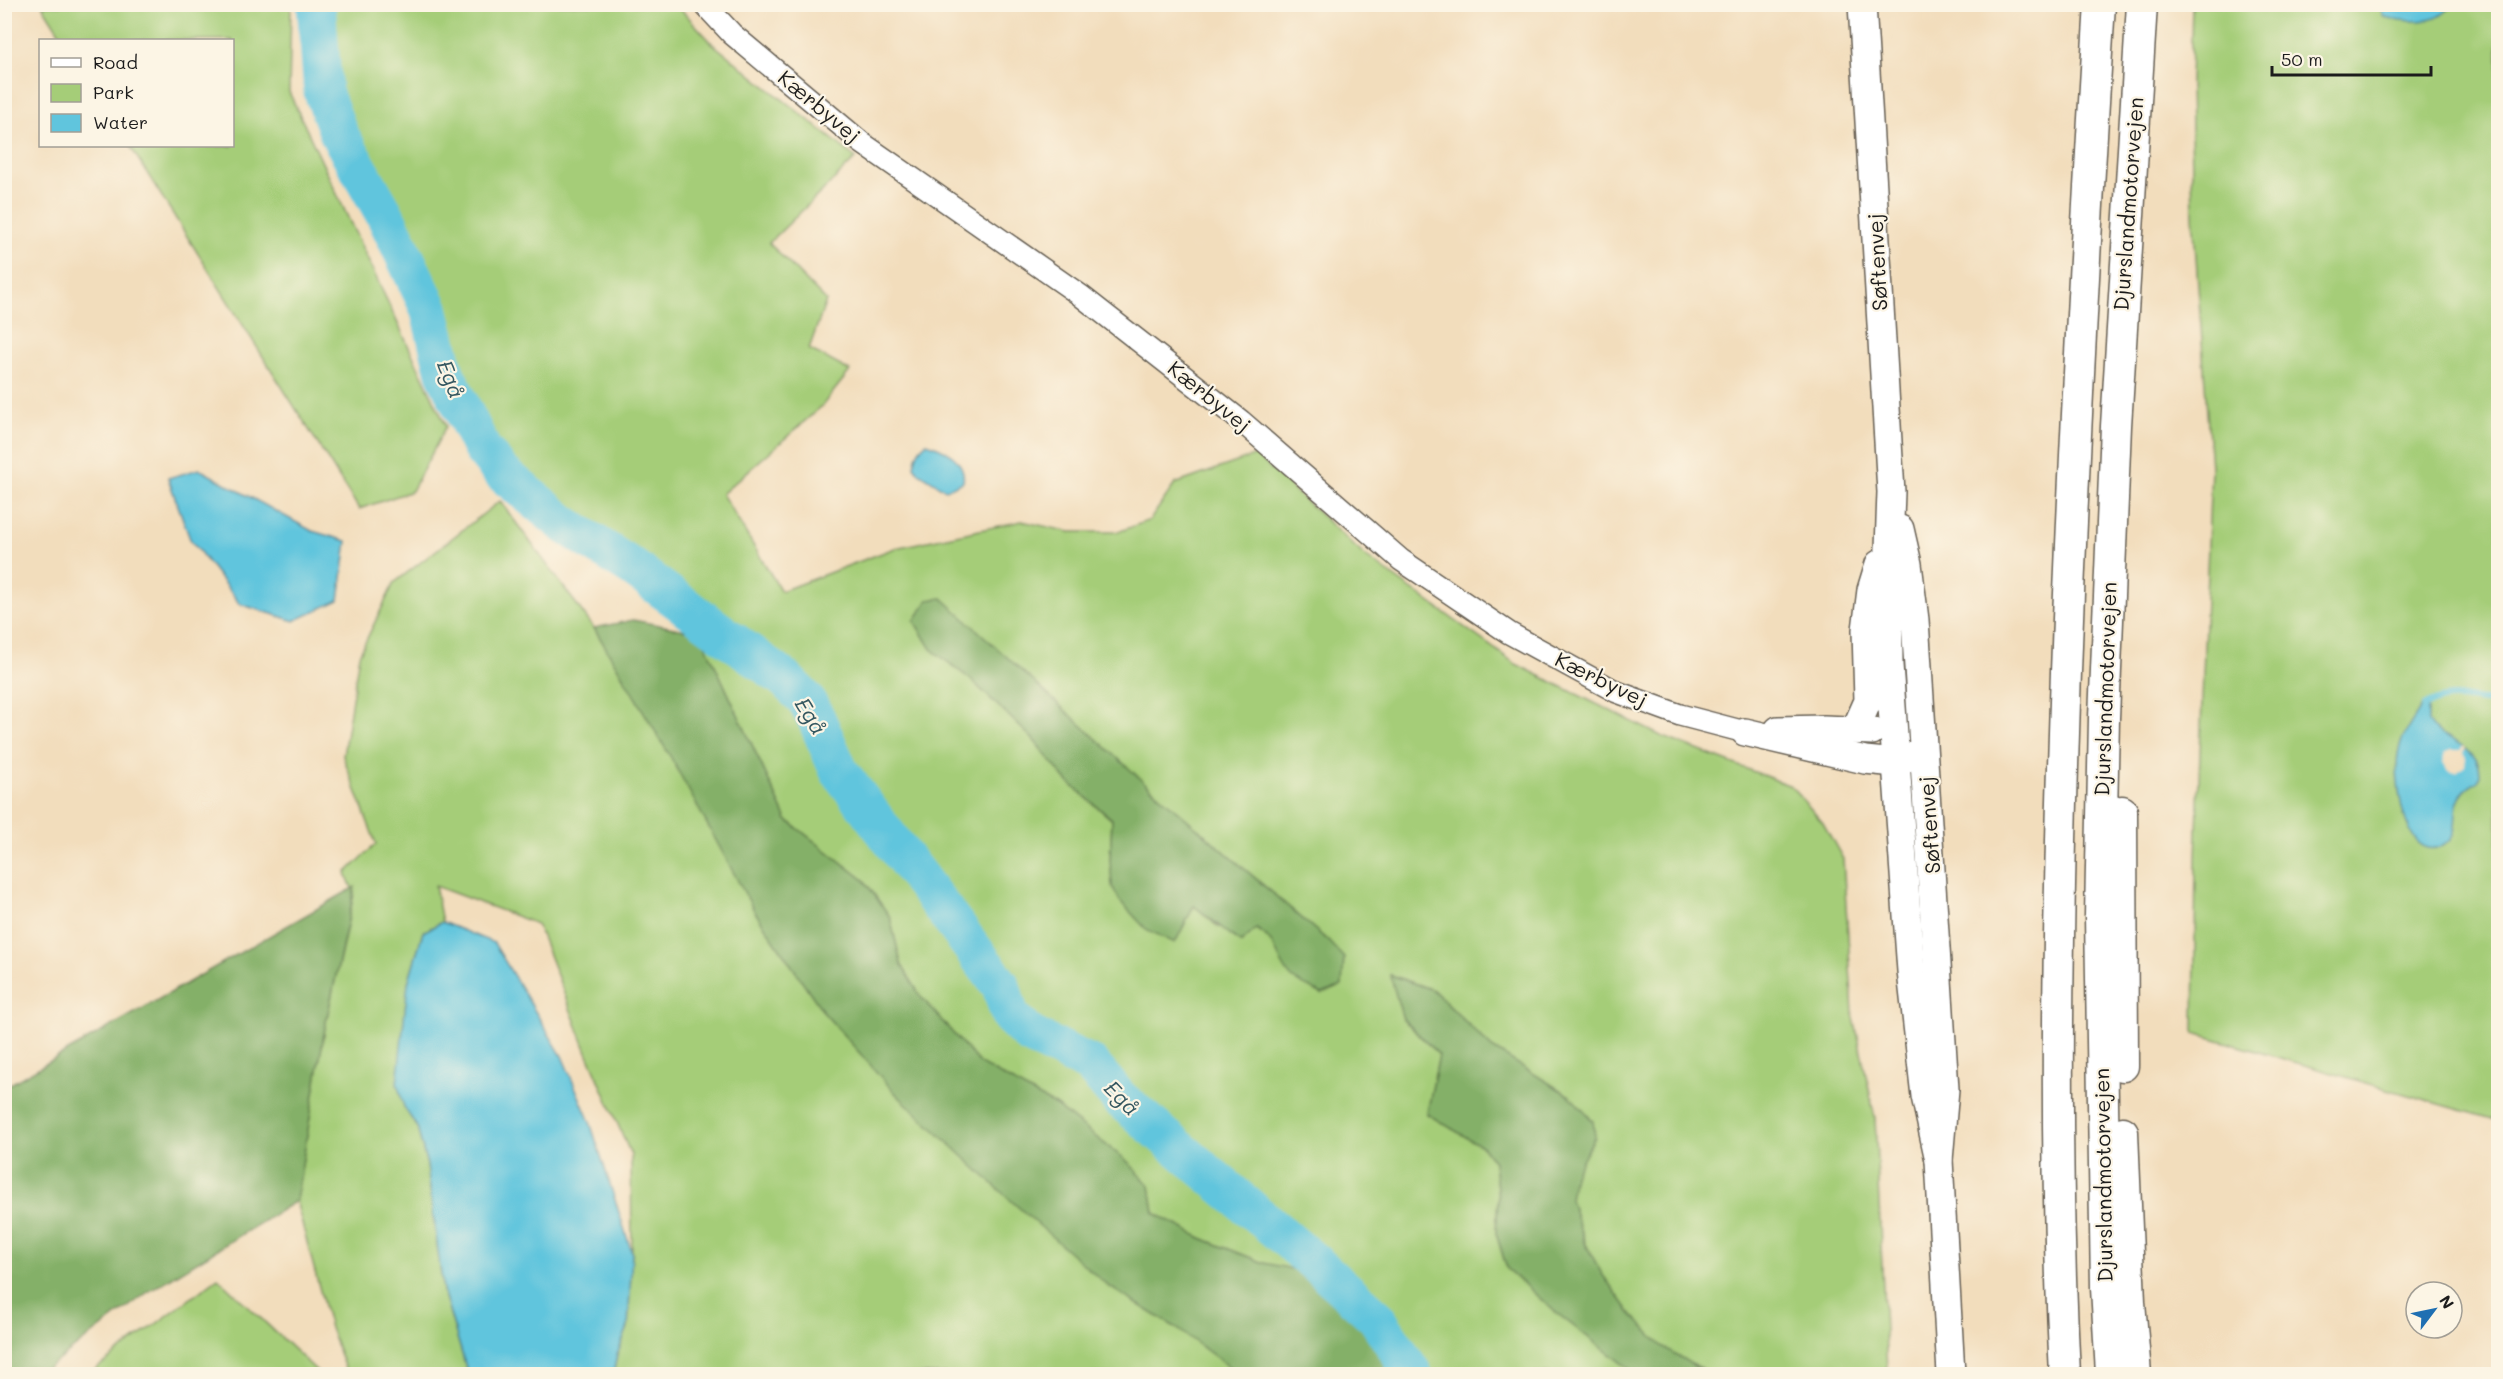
<svg xmlns="http://www.w3.org/2000/svg" width="2503" height="1379" viewBox="0 0 2503 1379" font-family="Mali,sans-serif">
<style>
.green{fill:#a5cd78;stroke:#60744a;stroke-width:1.5;fill-rule:evenodd}
.forest{fill:#84b068;stroke:#506642;stroke-width:1.5}
.water{fill:#60c5dd;stroke:#3e707c;stroke-width:1.5}
.pier{fill:#f2ddbc}
.lines{fill:none;stroke-linecap:round;stroke-linejoin:round}
.stream{stroke:#60c5dd;stroke-width:7}
.river{stroke:#60c5dd;stroke-width:39}
.minor-casing{stroke:#676054;stroke-width:24}
.major-casing{stroke:#676054;stroke-width:30}
.highway-casing{stroke:#676054;stroke-width:33}
.minor{stroke:#fff;stroke-width:21}
.major{stroke:#fff;stroke-width:27}
.highway{stroke:#fff;stroke-width:30}
.labels{text-anchor:middle;stroke-width:4.5;stroke-linejoin:round;paint-order:stroke}
.street-label{font-size:21px;fill:#1c1c1c;stroke:#fcf5e5}
.water-label{font-size:22px;font-style:italic;fill:#345760;stroke:#fcf5e5}
</style>
<rect width="100%" height="100%" fill="#fcf5e5"/>
<filter id="ink" filterUnits="userSpaceOnUse"><feTurbulence type="fractalNoise" baseFrequency=".0167" numOctaves="2"/><feDisplacementMap in="SourceGraphic" scale="12" xChannelSelector="R" yChannelSelector="G"/><feConvolveMatrix kernelMatrix="1 2 1 2 8 2 1 2 1" color-interpolation-filters="sRGB"/></filter>
<filter id="wash" filterUnits="userSpaceOnUse"><feTurbulence type="fractalNoise" baseFrequency=".008" numOctaves="4" result="noise"/><feDisplacementMap in="SourceGraphic" scale="24" xChannelSelector="R" yChannelSelector="G"/><feGaussianBlur stdDeviation="1.35" result="paint"/><feColorMatrix in="noise" values="0 0 0 0 0 0 0 0 0 0 0 0 0 0 0 0 0 1.4 0 .05"/><feComposite in="paint" operator="in"/></filter>
<g filter="url(#wash)">
<rect width="100%" height="100%" fill="#f2ddbc"/>
<g class="green">
<polygon points="42,5 291,5 289,92 446,426 412,491 359,509 130,146 232,146 232,40 64,40"/>
<path d="M332,5H677L713,44L856,158L769,243L826,301L809,349L850,371L822,406L722,494L781,591L895,548L1022,521L1070,532H1118L1150,520L1175,484L1256,455L1365,556L1516,664L1661,736L1791,786L1823,823L1843,859L1853,1013L1875,1118L1887,1372L1884,1374H1722C1656,1365 1597,1281 1577,1221C1575,1215 1571,1207 1570,1200C1568,1177 1584,1155 1595,1137L1570,1096L1492,1048L1433,990L1391,975L1403,1019L1439,1055L1427,1114L1483,1147L1494,1162L1498,1198L1496,1233L1507,1269L1554,1311L1636,1374H1424L1377,1324L1347,1286L1264,1263L1201,1238L1154,1213L1150,1186L1128,1162L1056,1106L980,1064L921,997L901,964L890,917L864,880L787,820L700,633L713,618L499,463L454,374L438,310L338,105ZM931,649L1145,783L1327,940L1343,959L1276,949L1265,933L1256,929L1218,927L1194,905L1110,861L1112,820L1067,781L1032,738L970,679Z"/>
<polygon points="2192,5 2498,5 2498,1121 2194,1033 2196,857 2211,468 2193,215 2190,84"/>
<polygon points="500,501 594,628 617,662 824,1013 857,1048 1108,1286 1175,1327 1239,1374 613,1374 617,1355 628,1327 632,1253 631,1155 587,1052 537,924 435,886 442,922 423,932 408,983 404,1107 417,1127 427,1165 443,1290 468,1374 347,1374 330,1328 296,1201 326,1022 354,894 346,873 376,844 343,756 359,655 394,583"/>
<polygon points="218,1278 320,1374 89,1374"/>
</g>
<g class="forest">
<path d="M942,598L1145,783L1327,940L1344,958L1342,986L1322,994C1313,989 1300,984 1292,978C1277,963 1278,940 1256,929L1241,943L1194,906L1175,943L1146,929L1120,901L1112,886L1110,861L1112,819L1067,781L1032,738L970,679L931,649L914,621L928,600Z"/>
<polygon points="633,620 700,633 787,820 864,880 890,917 901,964 921,997 980,1064 1056,1106 1128,1162 1150,1186 1154,1213 1201,1238 1264,1263 1316,1274 1347,1286 1408,1364 1413,1374 1239,1374 1175,1327 1108,1286 1008,1198 897,1095 824,1013 755,912 670,756 594,628"/>
<polygon points="355,887 326,1022 296,1201 148,1292 40,1374 5,1374 5,1087"/>
<polygon points="1390,975 1433,990 1492,1048 1570,1096 1593,1121 1595,1136 1574,1175 1570,1199 1584,1241 1602,1274 1632,1315 1662,1346 1704,1372 1722,1374 1636,1374 1554,1311 1507,1269 1496,1233 1498,1198 1494,1162 1483,1147 1427,1114 1439,1055 1403,1019"/>
</g>
<g class="water">
<path d="M2378,4H2450V5C2441,27 2402,21 2384,17Z"/>
<path d="M927,443C944,448 967,461 963,482L946,490L919,473L914,466C916,456 918,448 927,443Z"/>
<polygon points="199,469 312,531 347,541 339,600 294,621 240,604 190,539 168,478"/>
<path d="M2423,704L2428,707V722L2432,727C2449,741 2486,750 2479,780C2472,786 2462,790 2459,799C2451,816 2463,838 2440,847C2403,861 2394,775 2398,754C2401,736 2414,719 2423,704Z"/>
<polygon points="442,922 494,943 562,1056 590,1122 632,1253 628,1327 617,1355 613,1374 468,1374 443,1290 427,1165 417,1127 404,1107 397,1083 408,983 423,932"/>
</g>
<polygon class="pier" points="2463,746 2466,748 2463,752 2466,758 2465,766 2456,773 2448,771 2443,762 2445,754 2451,750 2460,750"/>
<g class="lines">
<path class="stream" d="M2425,706C2450,690 2472,701 2498,702"/>
<polyline class="river" points="316,4 323,92 339,134 385,215 429,308 445,373 482,449 502,473 564,524 633,568 785,679 805,699 816,718 839,771 1001,986 1010,1016 1030,1035 1090,1064 1120,1099 1320,1267 1376,1317 1413,1374"/>
</g>
</g>
<g filter="url(#ink)">
<g class="lines">
<g class="minor-casing">
<polyline id="minor" points="704,4 732,34 862,143 1080,295 1241,421 1401,560 1509,633 1617,692 1680,715 1745,732"/>
</g>
<g class="major-casing">
<g id="major">
<polyline points="1862,4 1891,492 1888,577 1889,665 1911,971 1925,1096 1939,1160"/>
<polyline points="1900,529 1908,564 1915,620 1945,1089 1939,1160 1951,1374"/>
<polyline points="1778,730 1824,729 1872,731"/>
<polyline points="1855,730 1868,701 1866,630 1871,590 1879,564"/>
<polyline points="1745,732 1865,760 1896,763 1913,755"/>
</g>
</g>
<g class="highway-casing">
<g id="highway">
<polyline points="2122,811 2123,1066"/>
<polyline points="2123,1132 2130,1302 2136,1374"/>
<path d="M2065,1374C2053,1141 2058,906 2066,672C2074,449 2086,227 2100,4"/>
<polyline points="2111,1374 2106,1288 2100,916 2104,718 2116,426 2142,4"/>
</g>
</g>
<use href="#minor" class="minor"/>
<use href="#major" class="major"/>
<use href="#highway" class="highway"/>
</g>
</g>
<g class="labels">
<g class="street-label">
<text transform="translate(819 107) rotate(40)" y="7">Kærbyvej</text>
<text transform="translate(2129 204) rotate(-86)" y="7">Djurslandmotorvejen</text>
<text transform="translate(1878 262) rotate(-93)" y="7">Søftenvej</text>
<text transform="translate(1209 397) rotate(39)" y="7">Kærbyvej</text>
<text transform="translate(1601 680) rotate(26)" y="7">Kærbyvej</text>
<text transform="translate(2106 689) rotate(-88)" y="7">Djurslandmotorvejen</text>
<text transform="translate(1930 825) rotate(-94)" y="7">Søftenvej</text>
<text transform="translate(2104 1175) rotate(-91)" y="7">Djurslandmotorvejen</text>
</g>
<g class="water-label">
<text transform="translate(451 379) rotate(68)" y="8">Egå</text>
<text transform="translate(811 716) rotate(58)" y="8">Egå</text>
<text transform="translate(1122 1098) rotate(45)" y="8">Egå</text>
</g>
</g>
<rect width="2503" height="1379" fill="none" stroke="#fcf5e5" stroke-width="24"/>
<rect x="39" y="39" width="195" height="108" fill="#fcf5e5" stroke="#a29e95" stroke-width="1.5"/>
<rect x="51" y="58" width="30" height="9" fill="#ffffff" stroke="#a29e95" stroke-width="1.5"/>
<text x="93" y="69" font-size="18" fill="#1c1c1c">Road</text>
<rect x="51" y="84" width="30" height="18" fill="#a5cd78" stroke="#a29e95" stroke-width="1.5"/>
<text x="93" y="99" font-size="18" fill="#1c1c1c">Park</text>
<rect x="51" y="114" width="30" height="18" fill="#60c5dd" stroke="#a29e95" stroke-width="1.5"/>
<text x="93" y="129" font-size="18" fill="#1c1c1c">Water</text>
<g transform="translate(2434 1310) rotate(58)"><circle r="28" fill="#fcf5e5" stroke="#a29e95" stroke-width="1.5"/>
<path d="M0-4.5L10 22L0 15L-10 22Z" fill="#1f6fb2"/>
<text y="-9" font-size="16" font-weight="bold" text-anchor="middle" fill="#1c1c1c">N</text>
</g>
<path d="M2272 66v9h159v-9" fill="none" stroke="#1c1c1c" stroke-width="3"/>
<text x="2281" y="66" font-size="18" fill="#1c1c1c" stroke="#fcf5e5" stroke-width="4.5" paint-order="stroke">50 m</text>
</svg>
